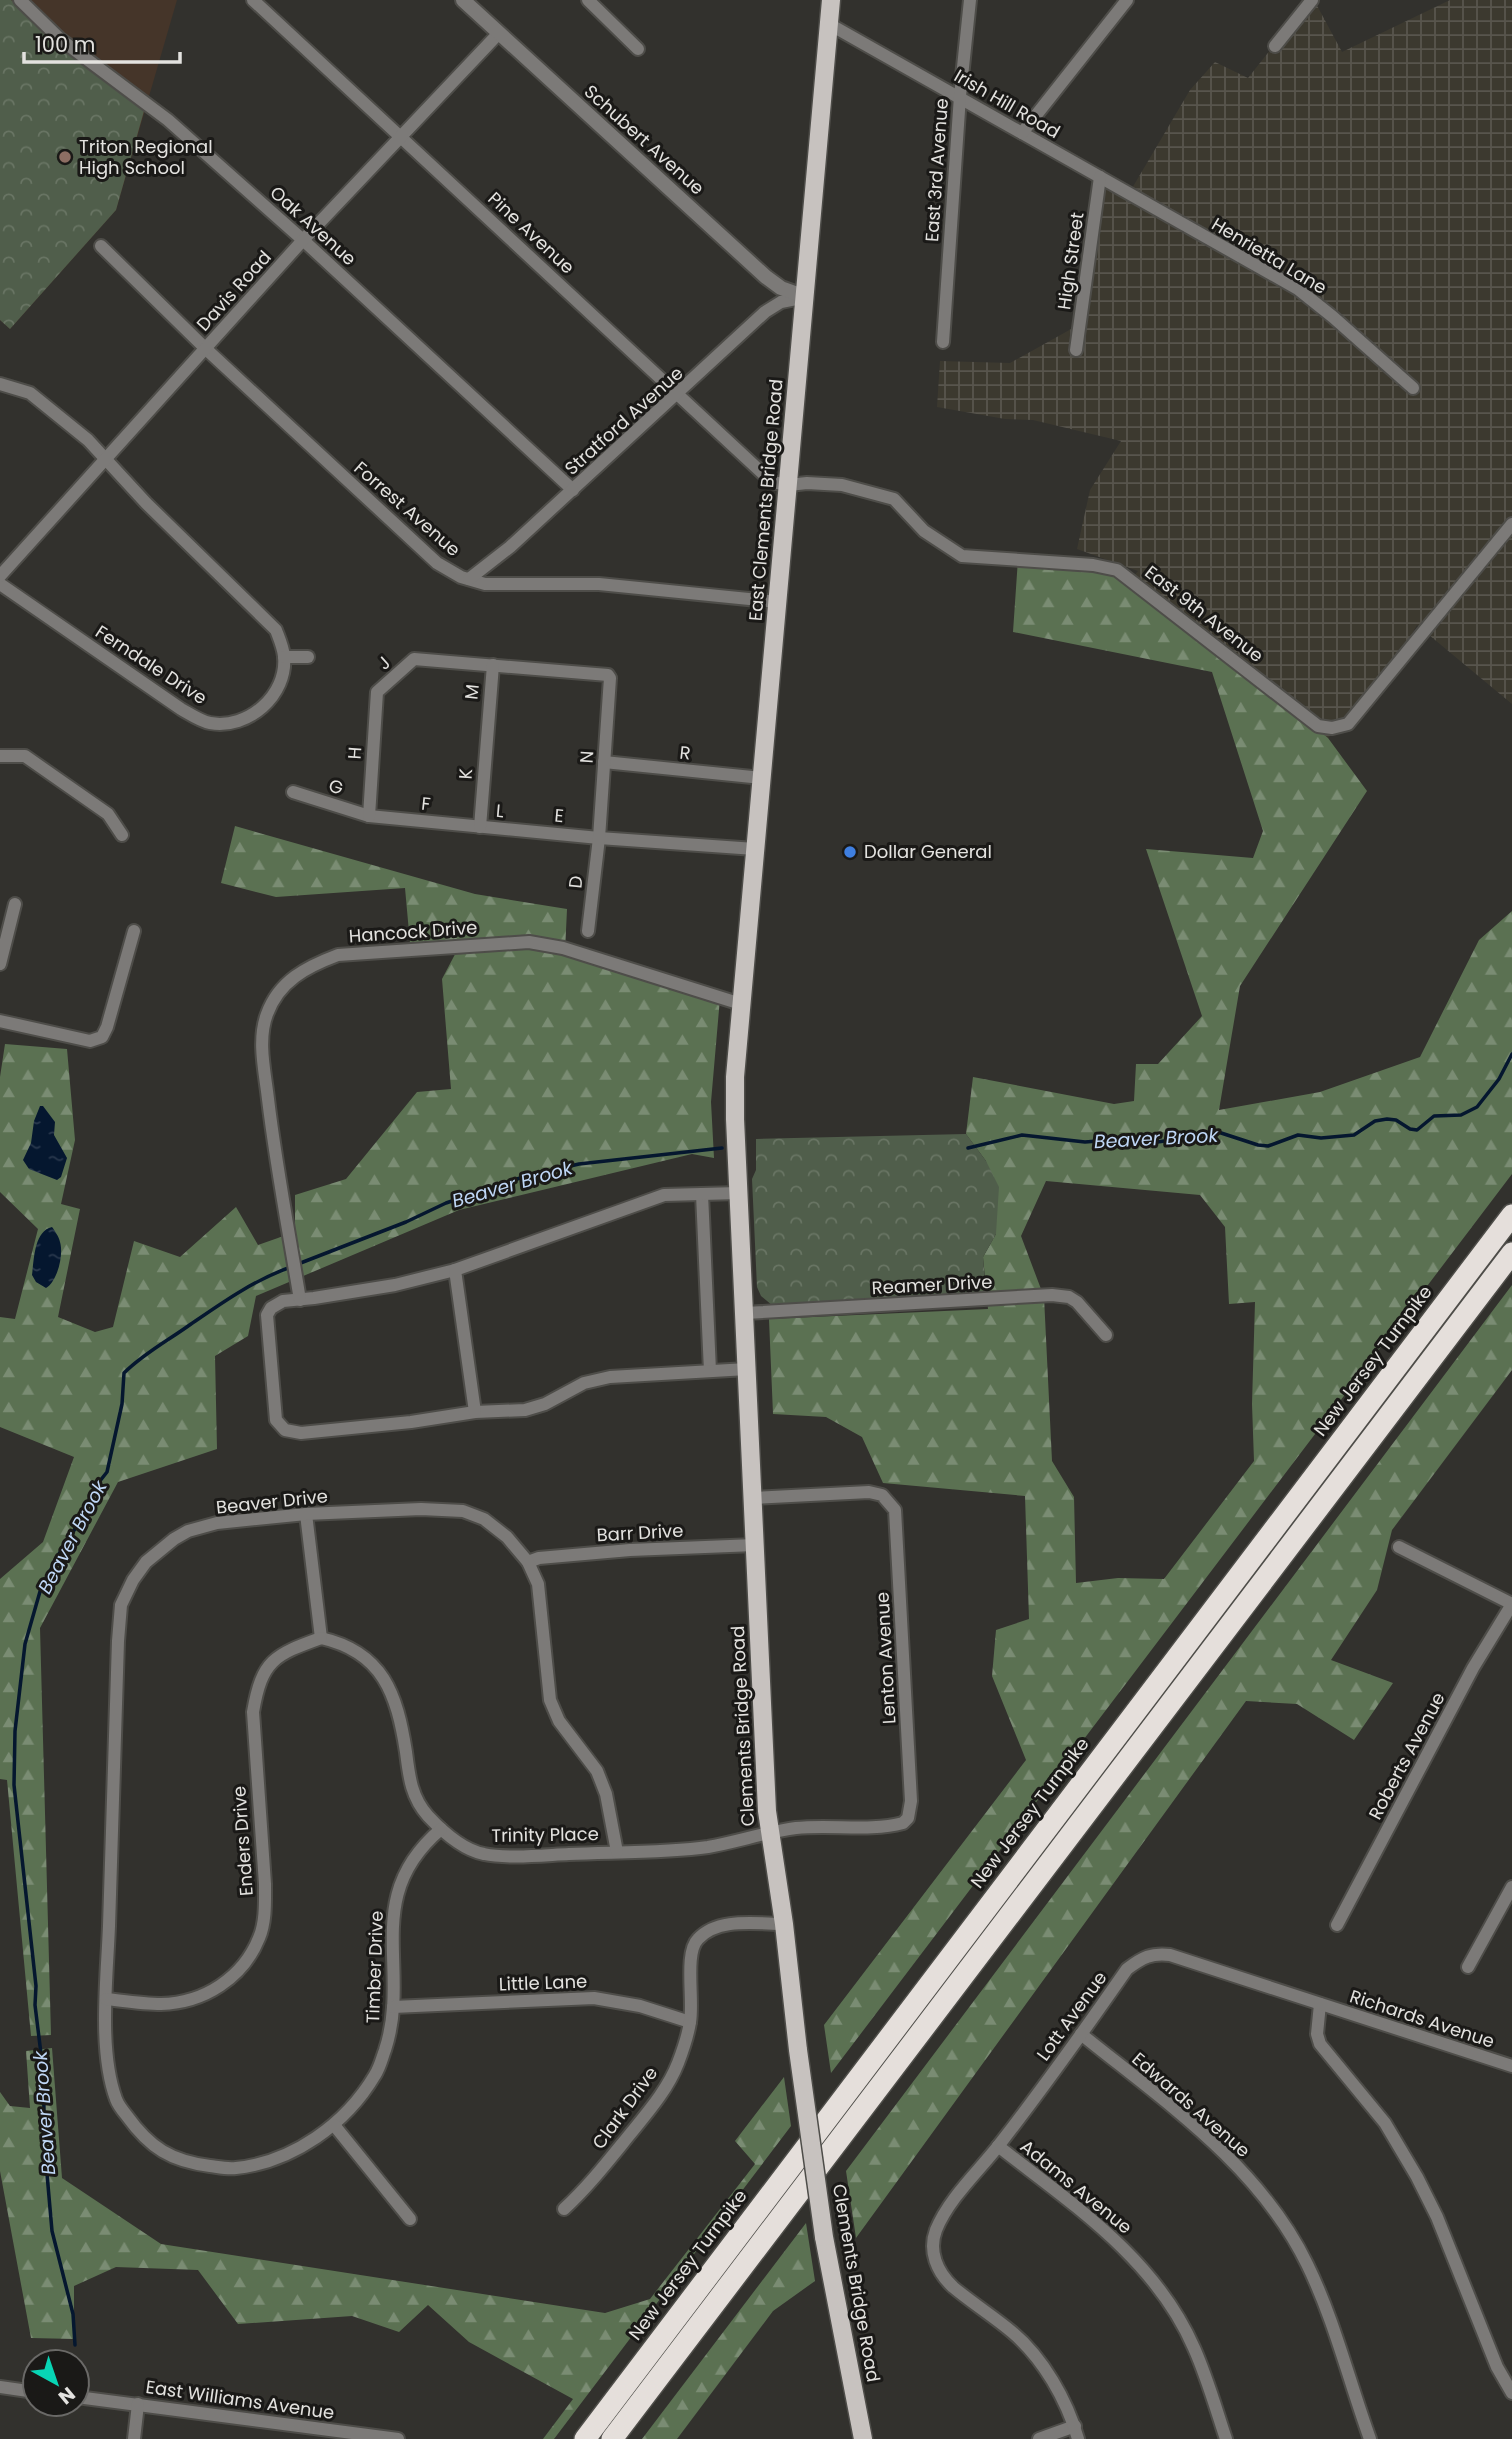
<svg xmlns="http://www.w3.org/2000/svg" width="1512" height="2439" viewBox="0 0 1512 2439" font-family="Poppins,sans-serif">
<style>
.industrial{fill:url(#industrial-grid)}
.education{fill:#453529}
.forest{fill:url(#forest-firs);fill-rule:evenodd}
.park{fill:url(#park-crowns)}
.water{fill:url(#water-ripples)}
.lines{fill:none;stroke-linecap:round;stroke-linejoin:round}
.stream{stroke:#05172f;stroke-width:3.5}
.minor-casing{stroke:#4e4d49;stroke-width:16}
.tertiary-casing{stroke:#4e4d49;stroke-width:18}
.primary-casing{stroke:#4e4d49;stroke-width:21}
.motorway-casing{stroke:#4e4d49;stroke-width:24}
.minor{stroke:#7c7a78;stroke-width:12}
.tertiary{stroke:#7c7a78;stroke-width:14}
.primary{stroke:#c7c2bf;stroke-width:18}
.motorway{stroke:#e5dfdb;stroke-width:21}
.primary-bridge-casing{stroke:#4e4d49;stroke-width:21;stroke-linecap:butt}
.primary-bridge{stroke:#c7c2bf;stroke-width:18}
.education-dot{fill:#8d6e63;stroke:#1a1917;stroke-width:2.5}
.shop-dot{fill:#3f7fe0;stroke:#1a1917;stroke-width:2.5}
.labels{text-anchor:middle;stroke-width:6;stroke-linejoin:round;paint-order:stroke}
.street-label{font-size:18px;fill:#e3e2df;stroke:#1a1917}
.poi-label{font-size:18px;fill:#e3e2df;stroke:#1a1917;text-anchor:start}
.water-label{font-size:19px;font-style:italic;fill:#bfd7f6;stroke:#1a1917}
</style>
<defs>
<pattern id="industrial-grid" width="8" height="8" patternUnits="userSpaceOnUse" patternTransform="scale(1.75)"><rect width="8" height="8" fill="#3c392f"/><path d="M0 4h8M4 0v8" fill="none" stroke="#58554d"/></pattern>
<pattern id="forest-firs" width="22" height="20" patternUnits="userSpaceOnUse" patternTransform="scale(1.75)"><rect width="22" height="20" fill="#5b7152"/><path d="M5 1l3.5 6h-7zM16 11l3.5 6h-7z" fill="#7a8c73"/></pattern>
<pattern id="park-crowns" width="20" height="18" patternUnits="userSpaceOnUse" patternTransform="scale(1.75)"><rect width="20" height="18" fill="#505e4b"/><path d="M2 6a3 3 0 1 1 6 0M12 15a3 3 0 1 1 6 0" fill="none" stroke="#697564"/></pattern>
<pattern id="water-ripples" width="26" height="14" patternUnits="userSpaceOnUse" patternTransform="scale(1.75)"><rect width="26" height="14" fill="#05172f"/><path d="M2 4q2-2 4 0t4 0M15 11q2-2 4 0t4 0" fill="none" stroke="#29384d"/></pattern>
</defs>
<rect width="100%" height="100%" fill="#32312d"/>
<polygon class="industrial" points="1310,0 1314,0 1342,52 1450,0 1512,0 1512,704 1417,625 1386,679 1328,738 1133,577 1138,571 1077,549 1090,490 1121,441 1033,420 1005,419 937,407 940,361 1010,363 1082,323 1099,174 1131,190 1190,90 1215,62 1248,78"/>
<polygon class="education" points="0,0 177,0 116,210 10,329 0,320"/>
<g class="forest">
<path d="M1018,559L1133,577L1328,738L1367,791L1240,986L1219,1110L1320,1092L1420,1057L1479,940L1512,911V1174L831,2073L824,2025L1026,1760L992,1676L996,1630L1029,1619L1025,1496L883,1483L862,1437L826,1417L773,1414L769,1319L988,1309L983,1257L996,1234L986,1161L966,1134L973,1077L1114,1104L1134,1101L1136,1064H1158L1202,1016L1146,849L1253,858L1263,831L1212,672L1013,632ZM1046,1181L1200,1195L1225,1227L1229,1304L1255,1302L1252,1404L1254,1461L1164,1579L1118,1578L1076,1583L1074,1497L1052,1461L1044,1297L1021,1236Z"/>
<polygon points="235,826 475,894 567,909 565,952 720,998 711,1102 714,1158 692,1154 459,1210 256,1296 248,1336 215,1356 217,1449 118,1482 40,1628 51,2035 31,2036 7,1780 0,1779 0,1579 43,1542 74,1457 0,1427 0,1317 15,1319 38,1229 0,1192 0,1077 5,1044 67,1049 75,1140 61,1204 80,1209 58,1317 95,1332 113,1327 134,1241 180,1257 236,1207 258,1245 295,1232 295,1195 346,1179 417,1092 451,1089 442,979 462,941 410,943 405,888 276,897 221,883"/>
<polygon points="1512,1285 1512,1370 1392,1530 1377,1590 1331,1660 1393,1683 1354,1740 1297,1704 1246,1701 856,2238 846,2171"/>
<polygon points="52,2048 62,2178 161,2244 605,2313 650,2299 755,2164 735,2141 784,2077 791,2126 554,2439 543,2439 573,2399 469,2342 428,2305 399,2332 352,2316 238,2324 198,2270 116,2267 74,2286 74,2339 31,2338 0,2171 0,2092 10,2106 30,2108 26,2051"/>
<polygon points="806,2223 815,2281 773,2311 677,2439 642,2439"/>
</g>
<g class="park">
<polygon points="0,0 11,0 146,104 116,210 10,329 0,320"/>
<polygon points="966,1134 986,1161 999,1187 996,1234 983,1257 986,1294 773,1306 761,1296 757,1287 752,1179 756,1170 756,1139"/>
</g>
<g class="water">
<polygon points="40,1106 43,1106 55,1122 54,1135 67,1158 61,1177 57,1180 29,1169 23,1160 31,1143 34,1121"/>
<path d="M52,1227C55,1231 59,1237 60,1242C64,1255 57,1282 46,1288L36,1282L32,1275C34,1260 34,1231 52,1227Z"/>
</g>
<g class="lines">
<g class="stream">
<polyline points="968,1148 1022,1135 1085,1142 1123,1139 1157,1142 1188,1138 1215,1131 1258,1145 1268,1146 1298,1135 1321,1138 1354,1135 1375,1121 1387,1119 1396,1120 1410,1129 1417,1130 1434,1116 1461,1115 1477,1107 1499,1079 1512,1054"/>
<polyline points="298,1264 406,1222 446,1203 523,1177 579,1164 722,1148"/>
<path d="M75,2345L73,2314L52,2231L45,2151L43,2070L35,2005L36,1986L14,1785L15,1731L25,1644L41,1588L59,1554L85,1513L92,1491L107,1472L122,1404L124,1373C144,1353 169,1340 191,1324C223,1302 254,1280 291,1267"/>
</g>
<g class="minor-casing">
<g id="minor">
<polyline points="20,0 60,39 168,120 303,240 573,490"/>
<polyline points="253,0 772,482 789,485 807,483 842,485 894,499 924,531 962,556 1093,565 1117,570 1318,726 1332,728 1348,724 1512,524"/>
<polyline points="588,0 638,49"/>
<polyline points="829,24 1298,289 1333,317 1413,388"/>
<polyline points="1275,46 1312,0"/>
<polyline points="1022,133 1127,0"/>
<polyline points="101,246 206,349 437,563 461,577 485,584 599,584 778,602"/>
<polyline points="943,342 960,96 970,0"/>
<polyline points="1076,350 1100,177"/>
<path d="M0,384L30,393L88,440L146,503L276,630C279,638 283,647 284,656C288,695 248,730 210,723C200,721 190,714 181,709L0,584"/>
<polyline points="0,576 303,240 499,33"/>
<polyline points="469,579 510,547 765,312 781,302 806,297"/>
<polyline points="284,657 308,657"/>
<polyline points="0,756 25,756 108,814 122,835"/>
<polyline points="604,762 762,778"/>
<polyline points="293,792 369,816 599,838 755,849"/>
<polyline points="369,816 377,692 414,659 608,675 610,678 599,838 588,931"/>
<polyline points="480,827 493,665"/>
<polyline points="0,964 15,904"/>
<polyline points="0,1021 90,1041 102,1037 107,1027 134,931"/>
<polyline points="702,1194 710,1371"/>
<polyline points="455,1270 395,1285 314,1298 283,1301 271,1308 267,1315 276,1420 285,1430 301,1433 411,1422 475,1412 525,1410 545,1404 584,1383 610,1377 747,1369"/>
<path d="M300,1300C289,1233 276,1166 268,1099C265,1072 257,1040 267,1014C279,981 306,967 338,955L529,942L563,948L741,1004"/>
<polyline points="745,1313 1052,1295 1069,1297 1077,1302 1106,1335"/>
<polyline points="475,1412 455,1270 664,1195 739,1193"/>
<polyline points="306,1514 321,1638"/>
<polyline points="528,1562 539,1558 630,1550 755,1545"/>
<path d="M321,1638C383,1652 397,1694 406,1752C409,1776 411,1797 428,1816C442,1831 463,1850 484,1854C507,1859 545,1855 569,1854C613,1852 665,1853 708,1847C737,1842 766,1832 796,1828C831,1824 869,1832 903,1823L908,1818L911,1801L895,1510L882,1495L869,1492L752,1498"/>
<path d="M441,1829C360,1898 412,1968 385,2050C382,2058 380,2067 375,2075C346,2124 293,2162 236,2168C227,2169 218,2167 210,2166C171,2161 150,2148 127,2116C123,2111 118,2105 116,2099C98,2050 107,1978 109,1926C112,1831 115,1736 118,1641L121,1605L133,1580L146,1562L174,1539L188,1531L217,1523L306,1514L421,1509L463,1511L484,1519L507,1537L528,1562L538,1584L550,1700L559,1721L597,1771L606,1794L617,1852"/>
<polyline points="1337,1925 1473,1668 1512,1604 1399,1547"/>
<polyline points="1468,1967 1512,1887"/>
<path d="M106,1999C124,2001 143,2004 161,2004C204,2003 243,1978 259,1938C266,1922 265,1901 265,1884L253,1712C262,1660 274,1655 321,1638"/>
<polyline points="1320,2004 1317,2034 1320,2044 1385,2123 1417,2177 1437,2217 1497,2367 1512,2393"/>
<polyline points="393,2007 594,1998 640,2006 690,2022"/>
<path d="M1081,2034C1164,2101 1259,2165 1307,2264C1334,2319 1349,2381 1370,2439"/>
<polyline points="334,2125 410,2219"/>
<path d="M998,2146C1072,2204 1155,2258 1194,2348C1207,2377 1216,2409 1226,2439"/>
<path d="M564,2209C589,2186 609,2160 631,2133C648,2112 668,2089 678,2063C683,2050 688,2035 690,2022C694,2000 684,1953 698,1939C718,1917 757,1924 784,1924"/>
<polyline points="0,2387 35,2392"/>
<polyline points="77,2397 398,2439"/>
<polyline points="134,2439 138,2404"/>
<polyline points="1039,2439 1075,2426"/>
<path d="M1078,2439C1067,2400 1043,2358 1012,2332C993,2316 972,2303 953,2287C937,2272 928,2251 936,2230C949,2198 979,2171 999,2145C1044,2087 1086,2028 1127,1969C1143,1957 1151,1953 1170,1955L1512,2066"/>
</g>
</g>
<g class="tertiary-casing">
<polyline id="tertiary" points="463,0 766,277 781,288 806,297"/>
</g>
<g class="primary-casing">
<g id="primary">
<polyline points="798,2050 784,1924 767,1811 735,1119 735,1077 831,0"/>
<polyline points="824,2237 863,2439"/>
</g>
</g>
<g class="motorway-casing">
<g id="motorway">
<polyline points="585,2439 1512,1215"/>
<polyline points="612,2439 1512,1253"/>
</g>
</g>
<use href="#minor" class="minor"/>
<use href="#tertiary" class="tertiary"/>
<use href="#primary" class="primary"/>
<use href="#motorway" class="motorway"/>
<g class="primary-bridge-casing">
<polyline id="primary-bridge" points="798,2050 824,2237"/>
</g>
<use href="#primary-bridge" class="primary-bridge"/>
</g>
<circle class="education-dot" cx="65" cy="157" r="7"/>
<circle class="shop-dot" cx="850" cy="852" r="7"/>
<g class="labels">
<g class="street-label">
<text transform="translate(1007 104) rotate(30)" y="6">Irish Hill Road</text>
<text transform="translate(644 140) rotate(42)" y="6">Schubert Avenue</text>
<text transform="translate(937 170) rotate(-86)" y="6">East 3rd Avenue</text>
<text transform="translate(313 226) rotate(42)" y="6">Oak Avenue</text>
<text transform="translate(531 233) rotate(43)" y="6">Pine Avenue</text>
<text transform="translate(1269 256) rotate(31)" y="6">Henrietta Lane</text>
<text transform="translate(1071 261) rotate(-82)" y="6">High Street</text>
<text transform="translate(234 291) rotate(-48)" y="6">Davis Road</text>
<text transform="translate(624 421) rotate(-42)" y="6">Stratford Avenue</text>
<text transform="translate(766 500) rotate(-85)" y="6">East Clements Bridge Road</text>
<text transform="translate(407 509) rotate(41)" y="6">Forrest Avenue</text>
<text transform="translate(1204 614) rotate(38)" y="6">East 9th Avenue</text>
<text transform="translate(384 663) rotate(-42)" y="6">J</text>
<text transform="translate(151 665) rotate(33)" y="6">Ferndale Drive</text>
<text transform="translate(472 692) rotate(-84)" y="6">M</text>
<text transform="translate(355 753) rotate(-86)" y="6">H</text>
<text transform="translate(685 753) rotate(6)" y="6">R</text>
<text transform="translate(587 757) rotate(-86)" y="6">N</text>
<text transform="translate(466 774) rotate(-86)" y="6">K</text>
<text transform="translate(336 787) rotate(17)" y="6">G</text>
<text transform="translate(426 804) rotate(6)" y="6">F</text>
<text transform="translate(500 811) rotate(5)" y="6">L</text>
<text transform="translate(559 816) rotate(5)" y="6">E</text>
<text transform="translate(576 882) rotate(-84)" y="6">D</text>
<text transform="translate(413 932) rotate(-4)" y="6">Hancock Drive</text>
<text transform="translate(932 1285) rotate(-3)" y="6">Reamer Drive</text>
<text transform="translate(1373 1361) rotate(-53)" y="6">New Jersey Turnpike</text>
<text transform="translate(272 1502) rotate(-6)" y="6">Beaver Drive</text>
<text transform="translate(640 1533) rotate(-3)" y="6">Barr Drive</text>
<text transform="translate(886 1658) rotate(-93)" y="6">Lenton Avenue</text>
<text transform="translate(743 1726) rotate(-93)" y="6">Clements Bridge Road</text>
<text transform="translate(1407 1756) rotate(-62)" y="6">Roberts Avenue</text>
<text transform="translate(1030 1813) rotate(-53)" y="6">New Jersey Turnpike</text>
<text transform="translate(545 1835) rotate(-1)" y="6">Trinity Place</text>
<text transform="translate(243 1841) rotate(-94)" y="6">Enders Drive</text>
<text transform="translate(375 1967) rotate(-88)" y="6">Timber Drive</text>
<text transform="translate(543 1983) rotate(-2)" y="6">Little Lane</text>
<text transform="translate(1072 2016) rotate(-54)" y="6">Lott Avenue</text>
<text transform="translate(1422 2019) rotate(18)" y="6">Richards Avenue</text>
<text transform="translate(1191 2105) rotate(41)" y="6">Edwards Avenue</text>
<text transform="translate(625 2108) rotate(-54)" y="6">Clark Drive</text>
<text transform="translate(1076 2187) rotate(39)" y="6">Adams Avenue</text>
<text transform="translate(688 2265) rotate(-53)" y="6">New Jersey Turnpike</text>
<text transform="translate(856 2283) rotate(80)" y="6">Clements Bridge Road</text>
<text transform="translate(240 2400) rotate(8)" y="6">East Williams Avenue</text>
</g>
<g class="poi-label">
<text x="79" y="153">Triton Regional<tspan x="79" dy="21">High School</tspan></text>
<text x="864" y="858">Dollar General</text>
</g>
<g class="water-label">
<text transform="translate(1156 1138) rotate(-3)" y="7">Beaver Brook</text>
<text transform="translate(512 1184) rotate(-16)" y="7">Beaver Brook</text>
<text transform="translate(72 1537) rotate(-62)" y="7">Beaver Brook</text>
<text transform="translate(44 2113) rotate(-94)" y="7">Beaver Brook</text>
</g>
</g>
<g transform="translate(56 2383) rotate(140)"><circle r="33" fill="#1a1917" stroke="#6a6967" stroke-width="2"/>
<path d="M0-5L12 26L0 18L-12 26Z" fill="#08d5b5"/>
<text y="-10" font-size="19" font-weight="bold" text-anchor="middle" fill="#e3e2df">N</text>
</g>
<path d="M24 52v10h156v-10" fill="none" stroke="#e3e2df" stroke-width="3.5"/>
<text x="35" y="52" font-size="21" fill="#e3e2df" stroke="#1a1917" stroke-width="5" paint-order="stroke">100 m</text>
</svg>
